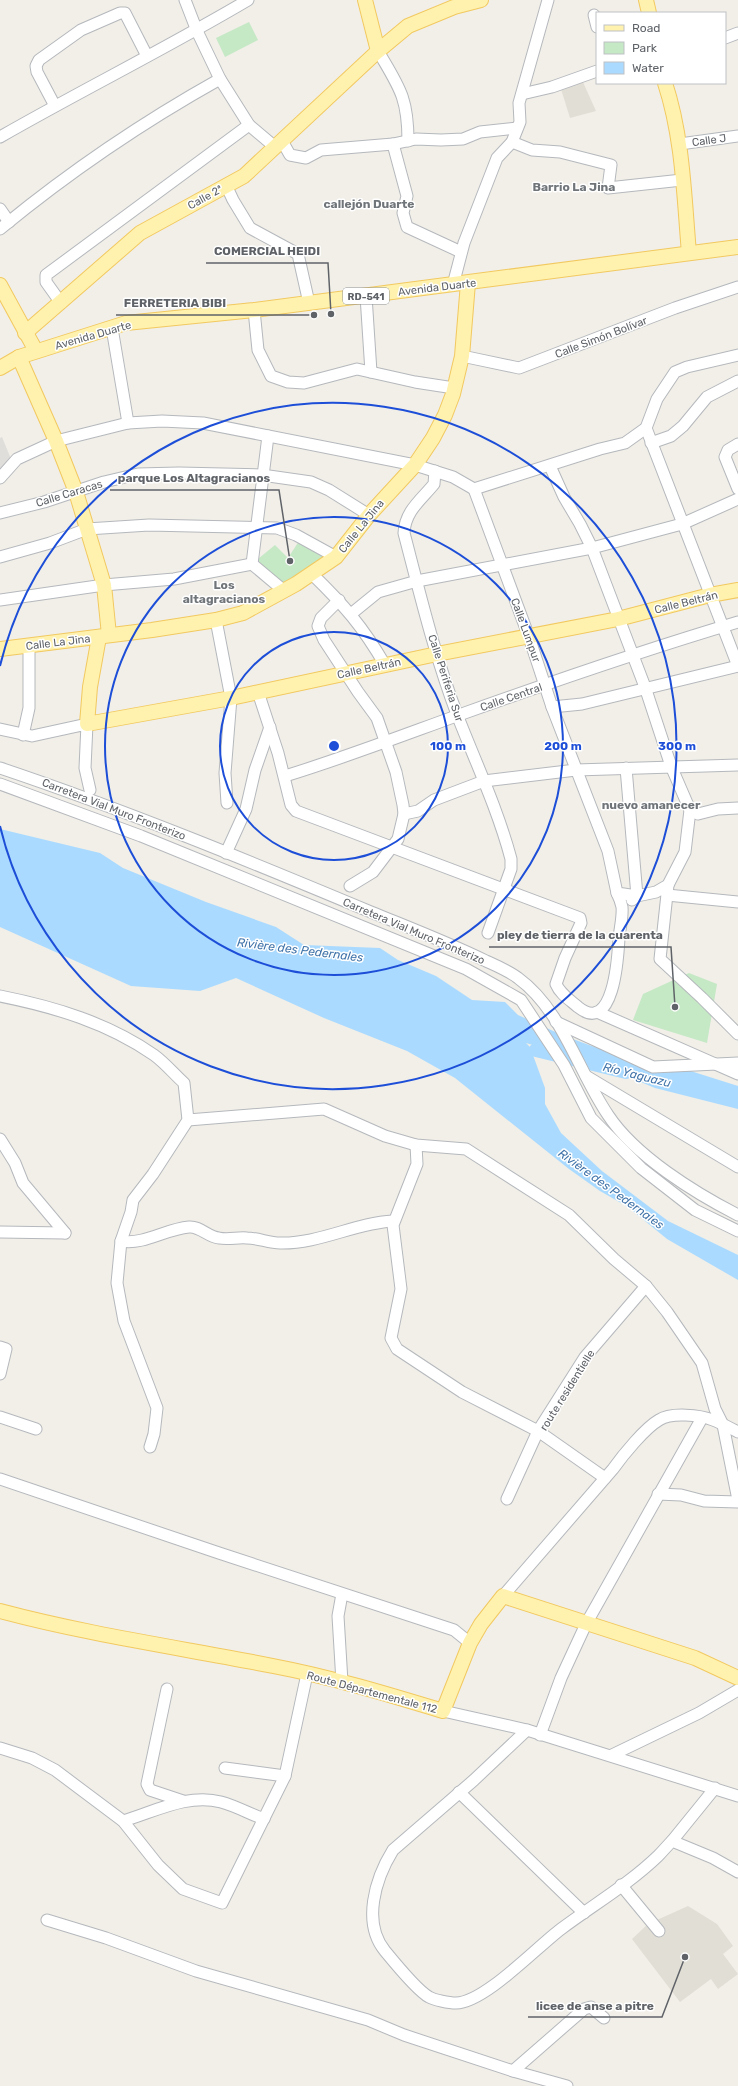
<svg xmlns="http://www.w3.org/2000/svg" width="738" height="2086" viewBox="0 0 738 2086" font-family="Rubik,sans-serif">
<style>
.industrial{fill:#e0deda}
.education{fill:#e1ded6}
.green{fill:#c5e8c5}
.water{fill:#aadaff}
.lines{fill:none;stroke-linecap:round;stroke-linejoin:round}
.river{stroke:#aadaff;stroke-width:14}
.minor-casing{stroke:#b5b8bc;stroke-width:13}
.major-casing{stroke:#f2c960;stroke-width:16}
.minor{stroke:#fff;stroke-width:11}
.major{stroke:#fff2af;stroke-width:14}
.ring{fill:none;stroke:#1d4ed8;stroke-width:2}
.labels{text-anchor:middle;stroke-width:3;stroke-linejoin:round;paint-order:stroke}
.shield{fill:#fff;stroke:#8f9295;stroke-width:1}
.shield-label{font-size:10px;font-weight:bold;fill:#5f6368}
.street-label{font-size:11px;fill:#5f6368;stroke:#fff}
.neighbourhood-label{font-size:12px;font-weight:bold;fill:#70757a;stroke:#fff}
.water-label{font-size:12px;font-style:italic;fill:#4174aa;stroke:#fff}
.centre{fill:#1d4ed8;stroke:#fff;stroke-width:2}
.ring-label{font-size:12px;text-anchor:middle;font-weight:bold;fill:#1d4ed8;stroke:#fff;stroke-width:3;stroke-linejoin:round;paint-order:stroke}
.leader{fill:none;stroke:#5f6368;stroke-width:1.5}
.callout-dot{fill:#5f6368;stroke:#fff;stroke-width:1.5}
.callout-label{font-size:12px;text-anchor:middle;font-weight:bold;fill:#5f6368;stroke:#fff;stroke-width:3;stroke-linejoin:round;paint-order:stroke}
</style>
<rect width="100%" height="100%" fill="#f1efe8"/>
<polygon class="industrial" points="2,437 11,459 0,472 0,438"/>
<g class="education">
<polygon points="582,80 596,111 570,118 561,89"/>
<polygon points="688,1906 717,1924 733,1946 723,1954 738,1974 718,1989 711,1979 680,2002 632,1939 648,1924"/>
</g>
<g class="green">
<polygon points="249,22 258,40 225,57 216,38"/>
<polygon points="301,538 333,555 283,590 252,564 275,545 288,558"/>
<polygon points="689,973 717,984 707,1043 633,1020 643,994"/>
</g>
<polygon class="water" points="0,829 100,853 123,868 206,902 276,927 304,945 380,948 398,960 436,976 472,1000 505,1002 518,1015 562,1035 646,1066 678,1067 738,1086 738,1109 655,1088 598,1064 526,1043 530,1047 545,1088 545,1104 561,1133 602,1171 668,1221 738,1255 738,1280 667,1239 628,1207 600,1191 569,1169 455,1078 407,1051 324,1018 236,978 200,991 131,986 0,927"/>
<g class="lines">
<polyline class="river" points="536,1050 626,1072"/>
<g class="minor-casing">
<g id="minor">
<polyline points="185,0 197,31 220,79 249,125 275,147"/>
<polyline points="594,15 597,27"/>
<polyline points="725,38 738,33"/>
<path d="M378,51C399,87 408,97 408,141"/>
<polyline points="522,94 552,87 597,71"/>
<polyline points="55,106 37,72 36,66 39,60 81,30 120,13 125,13 147,56"/>
<path d="M0,137C82,90 167,48 248,0"/>
<polyline points="282,141 290,155 306,158 321,150 393,144 416,139 441,140 463,139 480,132 517,128"/>
<polyline points="512,142 532,150 560,152 611,165 608,188 682,180"/>
<polyline points="393,144 407,196 403,213 407,227 461,252"/>
<polyline points="680,144 738,136"/>
<polyline points="226,185 233,200 250,228 298,254 309,303"/>
<polyline points="0,209 9,222"/>
<path d="M0,229C68,173 143,122 220,79"/>
<polyline points="453,285 464,243 497,158 512,142 520,122 519,103 548,0"/>
<polyline points="366,296 371,372"/>
<polyline points="61,303 46,282 46,275 249,125"/>
<polyline points="254,310 258,350 271,376 288,382 304,383 357,369 415,382 454,388"/>
<polyline points="112,328 128,423"/>
<polyline points="462,356 519,368 675,308 738,287"/>
<polyline points="646,428 738,666"/>
<polyline points="651,443 671,436 683,426 707,397 738,381"/>
<polyline points="738,444 728,450 725,457 738,489"/>
<path d="M435,471L434,484C421,500 405,511 404,533C420,594 435,657 458,717C476,763 498,810 511,859V869L488,933"/>
<polyline points="0,478 17,459 56,441 128,423 162,421 203,423 415,465 453,477 474,489 600,449 625,443 646,428 657,399 675,372 687,367 738,355"/>
<polyline points="474,489 529,637 552,707 608,851 617,893 637,896 656,892 668,885 685,852 690,810 671,766 645,687 592,548 580,524 564,497 550,466"/>
<polyline points="0,513 44,502 104,482 138,474 179,473 262,475 311,482 329,490 369,515"/>
<polyline points="0,557 50,543 87,529 149,525 277,528 296,535 336,557"/>
<polyline points="252,564 268,436"/>
<path d="M312,574C344,605 363,627 385,665"/>
<polyline points="0,600 104,585 174,579 252,564 283,590"/>
<polyline points="339,600 321,618 318,626 324,640 358,692 377,718 396,772 403,805 404,814 398,839 373,872 350,886"/>
<polyline points="351,614 378,592 417,581 592,548 682,524 738,499"/>
<polyline points="216,620 231,698 225,773 227,803"/>
<path d="M258,692L278,753L291,805L296,811L580,918L581,923L565,958L556,984C560,994 570,1000 578,1007C614,1036 618,956 619,938C620,928 623,916 622,907C621,902 619,897 617,893"/>
<polyline points="552,707 582,704 738,666"/>
<polyline points="0,729 32,736 87,724 85,768 90,790"/>
<polyline points="23,735 29,708 29,646"/>
<path d="M0,768C125,810 249,861 371,912C410,928 449,943 486,961C497,966 509,971 518,978C562,1010 578,1071 608,1115C635,1156 695,1193 738,1215"/>
<polyline points="626,768 637,896 632,900"/>
<path d="M285,776C344,758 401,736 459,715C551,682 644,650 738,622"/>
<polyline points="0,784 141,836 466,969 521,1000 564,1065 591,1118 641,1168 695,1210 738,1231"/>
<polyline points="690,810 698,814 718,809 738,808"/>
<polyline points="404,814 418,811 434,800 484,781 576,770 738,765"/>
<polyline points="226,853 246,809 255,770 270,727"/>
<polyline points="668,885 660,959 702,998 738,1034"/>
<polyline points="667,895 738,902"/>
<path d="M0,996C55,1007 108,1023 154,1055C165,1063 174,1074 184,1083L188,1120L153,1174L133,1200L131,1212L121,1241L117,1283L124,1321L157,1408L154,1434L150,1447"/>
<polyline points="597,1012 738,1074"/>
<polyline points="556,1022 653,1067 738,1063"/>
<polyline points="586,1076 738,1167"/>
<polyline points="188,1120 324,1109 385,1136 416,1145 466,1149 569,1215 614,1259 646,1286 667,1312 702,1363 715,1409 723,1425 738,1500"/>
<polyline points="0,1139 15,1163 23,1183 65,1233"/>
<polyline points="416,1145 417,1164 393,1225 401,1289 391,1338 397,1349 462,1392 538,1431 507,1499"/>
<polyline points="0,1232 65,1233"/>
<path d="M121,1241C145,1245 165,1229 189,1227C200,1226 208,1237 219,1238C228,1240 238,1237 247,1238C258,1238 269,1243 280,1243C319,1244 355,1223 393,1221"/>
<polyline points="0,1347 6,1349 0,1374"/>
<polyline points="0,1417 36,1429"/>
<polyline points="605,1478 538,1431 585,1357 646,1286"/>
<polyline points="0,1479 219,1553 454,1630 470,1643"/>
<polyline points="658,1494 681,1495 704,1501 738,1502"/>
<polyline points="342,1594 338,1616 342,1682"/>
<path d="M503,1596L613,1469C623,1455 645,1428 659,1420C671,1412 700,1415 713,1420C721,1423 730,1428 738,1432"/>
<polyline points="167,1689 147,1784 150,1790 183,1801"/>
<polyline points="443,1711 527,1730 738,1796"/>
<path d="M527,1730L474,1780L393,1850C375,1879 362,1923 385,1951C394,1962 418,1991 429,1997C434,2000 449,2003 456,2003C484,2003 537,1947 561,1929C593,1905 629,1884 658,1856C663,1851 667,1846 672,1841L713,1858L738,1872"/>
<polyline points="540,1735 561,1678 586,1624 702,1418"/>
<polyline points="0,1748 32,1758 55,1770 123,1821 158,1865 183,1889 222,1903 285,1776 307,1674"/>
<polyline points="612,1755 699,1713 738,1690"/>
<polyline points="225,1768 285,1776"/>
<polyline points="459,1792 584,1913"/>
<path d="M123,1821C154,1812 188,1793 221,1802C236,1806 250,1814 264,1819"/>
<polyline points="672,1841 715,1788"/>
<polyline points="621,1885 659,1931"/>
<polyline points="47,1920 106,1938 196,1971 368,2020 404,2035 513,2071 567,2086"/>
<polyline points="513,2071 584,2009 591,2007 604,2018"/>
</g>
</g>
<g class="major-casing">
<g id="major">
<polyline points="365,0 378,51"/>
<polyline points="646,0 649,13"/>
<path d="M665,83C683,138 684,196 689,253"/>
<polyline points="0,285 36,351"/>
<polyline points="25,333 140,233 244,176 378,51 408,26 454,7 481,0"/>
<polyline points="19,357 56,441 76,492 104,585 109,635"/>
<polyline points="0,368 19,357 126,323 254,310 738,247"/>
<polyline points="99,637 90,687 87,724 231,698 437,654 618,619 710,595 738,590"/>
<polyline points="0,649 152,630 216,620 243,613 296,584 336,557 369,515 415,465 433,438 445,415 453,394 462,356 468,283"/>
<path d="M0,1611C90,1635 182,1648 273,1666C331,1677 387,1694 443,1711L470,1643L481,1624L503,1596L695,1658L738,1678"/>
</g>
</g>
<use href="#minor" class="minor"/>
<use href="#major" class="major"/>
</g>
<g class="ring">
<circle cx="334" cy="746" r="114"/>
<circle cx="334" cy="746" r="229"/>
<path d="M0 666A343 343 0 1 1 0 826"/>
</g>
<g class="labels">
<rect class="shield" x="343" y="288" width="46" height="16" rx="3"/>
<g class="shield-label">
<text x="366" y="300">RD-541</text>
</g>
<g class="street-label">
<text transform="translate(709 140) rotate(-8)" y="4">Calle J</text>
<text transform="translate(205 197) rotate(-29)" y="4">Calle 2ª</text>
<text transform="translate(437 287) rotate(-7)" y="4">Avenida Duarte</text>
<text transform="translate(93 335) rotate(-16)" y="4">Avenida Duarte</text>
<text transform="translate(601 337) rotate(-21)" y="4">Calle Simón Bolívar</text>
<text transform="translate(69 493) rotate(-17)" y="4">Calle Caracas</text>
<text transform="translate(361 526) rotate(-51)" y="4">Calle La Jina</text>
<text transform="translate(686 602) rotate(-14)" y="4">Calle Beltrán</text>
<text transform="translate(526 630) rotate(70)" y="4">Calle Lumpur</text>
<text transform="translate(58 642) rotate(-7)" y="4">Calle La Jina</text>
<text transform="translate(369 668) rotate(-12)" y="4">Calle Beltrán</text>
<text transform="translate(446 678) rotate(72)" y="4">Calle Periferia Sur</text>
<text transform="translate(511 697) rotate(-19)" y="4">Calle Central</text>
<text transform="translate(114 809) rotate(21)" y="4">Carretera Vial Muro Fronterizo</text>
<text transform="translate(414 931) rotate(23)" y="4">Carretera Vial Muro Fronterizo</text>
<text transform="translate(567 1390) rotate(-58)" y="4">route residentielle</text>
<text transform="translate(372 1692) rotate(15)" y="4">Route Départementale 112</text>
</g>
<g class="neighbourhood-label">
<text x="574" y="191">Barrio La Jina</text>
<text x="369" y="208">callejón Duarte</text>
<text x="224" y="589">Los<tspan x="224" dy="14">altagracianos</tspan></text>
<text x="651" y="809">nuevo amanecer</text>
</g>
<g class="water-label">
<text transform="translate(300 950) rotate(7)" y="4">Rivière des Pedernales</text>
<text transform="translate(637 1075) rotate(14)" y="4">Río Yaguazu</text>
<text transform="translate(611 1189) rotate(36)" y="4">Rivière des Pedernales</text>
</g>
</g>
<circle cx="334" cy="746" r="6" class="centre"/>
<g class="ring-label">
<text x="448" y="750">100 m</text>
<text x="563" y="750">200 m</text>
<text x="677" y="750">300 m</text>
</g>
<path class="leader" d="M331 314L328 263H206M314 315L234 315H116M290 561L279 490H110M675 1007L671 947H489M685 1957L662 2017H528"/>
<g class="callout-dot">
<circle cx="331" cy="314" r="4"/>
<circle cx="314" cy="315" r="4"/>
<circle cx="290" cy="561" r="4"/>
<circle cx="675" cy="1007" r="4"/>
<circle cx="685" cy="1957" r="4"/>
</g>
<g class="callout-label">
<text x="267" y="255">COMERCIAL HEIDI</text>
<text x="175" y="307">FERRETERIA BIBI</text>
<text x="194" y="482">parque Los Altagracianos</text>
<text x="580" y="939">pley de tierra de la cuarenta</text>
<text x="595" y="2010">licee de anse a pitre</text>
</g>
<rect x="596" y="12" width="130" height="72" fill="#ffffff" stroke="#bfc1c3"/>
<rect x="604" y="25" width="20" height="6" fill="#fff2af" stroke="#bfc1c3"/>
<text x="632" y="32" font-size="12" fill="#5f6368">Road</text>
<rect x="604" y="42" width="20" height="12" fill="#c5e8c5" stroke="#bfc1c3"/>
<text x="632" y="52" font-size="12" fill="#5f6368">Park</text>
<rect x="604" y="62" width="20" height="12" fill="#aadaff" stroke="#bfc1c3"/>
<text x="632" y="72" font-size="12" fill="#5f6368">Water</text>
</svg>
